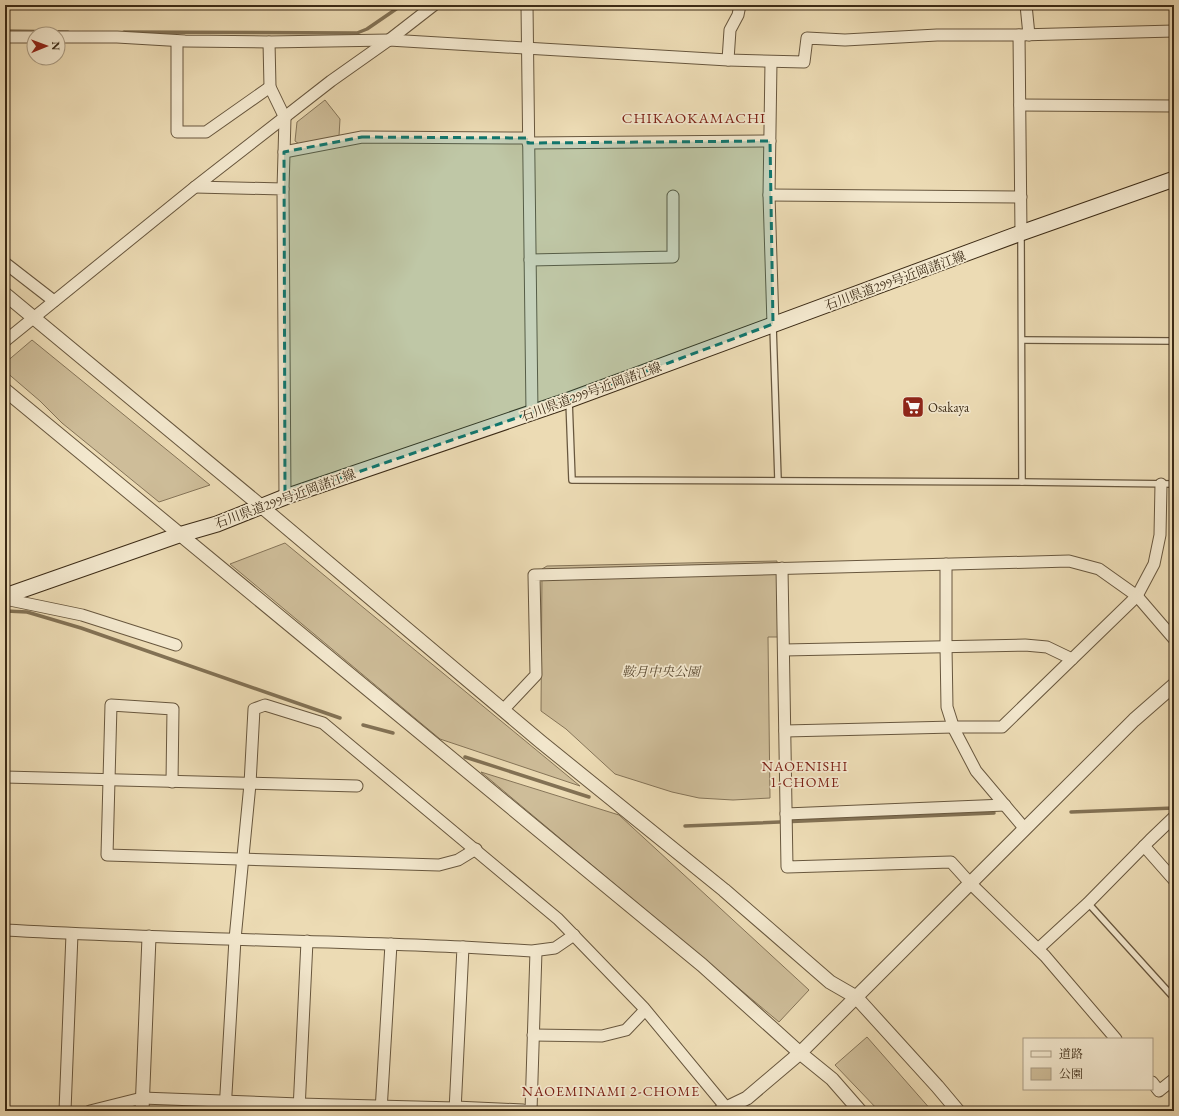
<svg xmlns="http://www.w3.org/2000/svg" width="1179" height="1116" viewBox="0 0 1179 1116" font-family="'EB Garamond','Noto Serif JP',serif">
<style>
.green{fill:#cebd99;stroke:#857458}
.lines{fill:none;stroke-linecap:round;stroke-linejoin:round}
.stream{stroke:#827154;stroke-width:3.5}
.service-casing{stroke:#68573e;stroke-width:8}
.minor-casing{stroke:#68573e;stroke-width:13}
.tertiary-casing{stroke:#68573e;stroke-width:15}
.secondary-casing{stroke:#3c2b16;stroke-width:17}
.service{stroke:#f3e8ce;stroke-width:5.5}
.minor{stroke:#f3e8ce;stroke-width:11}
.tertiary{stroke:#f3e8ce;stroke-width:13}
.secondary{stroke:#f3e8ce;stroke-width:15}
.marked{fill:#0f766e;fill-opacity:0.2;stroke:#0f766e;stroke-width:3;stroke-dasharray:8 5;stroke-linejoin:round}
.labels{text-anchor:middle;stroke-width:3.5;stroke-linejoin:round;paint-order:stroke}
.street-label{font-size:13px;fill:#3c2b16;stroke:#f3e8ce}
.poi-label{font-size:13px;fill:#3c2b16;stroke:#f3e8ce;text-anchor:start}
.park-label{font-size:13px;font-style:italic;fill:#594830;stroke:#f3e8ce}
.neighbourhood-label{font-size:14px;letter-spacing:1px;fill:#7a1f14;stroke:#f3e8ce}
.quarter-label{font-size:15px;letter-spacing:1px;fill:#7a1f14;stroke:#f3e8ce}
</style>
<rect width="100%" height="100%" fill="#ecdbb4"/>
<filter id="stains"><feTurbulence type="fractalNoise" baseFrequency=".005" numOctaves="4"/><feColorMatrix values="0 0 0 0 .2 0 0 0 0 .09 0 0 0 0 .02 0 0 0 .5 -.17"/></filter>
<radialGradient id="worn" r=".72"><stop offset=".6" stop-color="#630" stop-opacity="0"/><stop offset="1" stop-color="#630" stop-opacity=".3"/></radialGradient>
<g class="green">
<polygon points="325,100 340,119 339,136 302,146 295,141 297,122"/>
<polygon points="32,340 210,485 159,502 62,423 40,401 5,371 5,363"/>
<polygon points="285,543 580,786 440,739 230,564"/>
<polygon points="777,561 779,637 768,637 770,798 733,800 699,798 672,792 615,774 566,729 541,711 542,569 547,566"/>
<polygon points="481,772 619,815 809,990 779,1022"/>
<polygon points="867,1037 932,1111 879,1111 835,1065"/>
</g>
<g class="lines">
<g class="stream">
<polyline points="5,31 68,32"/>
<polyline points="124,32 357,33 367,29 402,5"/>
<polyline points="6,611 27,612 81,628 340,718"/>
<polyline points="363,725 393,733"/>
<polyline points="465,757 589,797"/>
<polyline points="1071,812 1174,808"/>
<polyline points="685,826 994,813"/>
</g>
<g class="service-casing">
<g id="service">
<polyline points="1021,234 1022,482"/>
<polyline points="773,326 778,480"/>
<polyline points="1022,340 1174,341"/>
<polyline points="569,400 572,480 1022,482 1174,484"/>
<polyline points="1088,903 1174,998"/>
</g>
</g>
<g class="minor-casing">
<g id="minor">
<polyline points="527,5 532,412"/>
<polyline points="1026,5 1029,35"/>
<polyline points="1019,35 1021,233"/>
<polyline points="5,37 34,37"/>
<polyline points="58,37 117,37 185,41 269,42 389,40 728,60 804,62 807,38 845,40 937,35 1019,35 1174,31"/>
<polyline points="177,41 177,132 206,132 270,87"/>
<polyline points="269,42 270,87 285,118 283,189"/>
<polyline points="728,60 730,30 738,15 740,5"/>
<polyline points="771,62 769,195 773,324"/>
<polyline points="1020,105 1174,106"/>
<polyline points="528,143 770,141"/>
<polyline points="284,152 362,137 528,138"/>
<polyline points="195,187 283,189 285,497"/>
<polyline points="769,195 1021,197"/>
<polyline points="530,260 673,257 673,196"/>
<polyline points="5,263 54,301"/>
<polyline points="5,341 195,187 331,81 389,40 434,5"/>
<polyline points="946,564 946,647 947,707 954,729 976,771 1025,829"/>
<polyline points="782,568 787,867 951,862 970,883 1045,956 1116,1039"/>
<polyline points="5,599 82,615 176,645"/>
<polyline points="784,650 1025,645 1047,647 1072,659"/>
<polyline points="503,710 536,675 534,575 1069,561 1099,569 1137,596 1174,639"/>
<polyline points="785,731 954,727 1002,727 1137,596 1154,564 1160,535 1161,484"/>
<polyline points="5,777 357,786"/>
<polyline points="172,782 173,709 111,705 107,855 439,865 458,860 476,849"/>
<polyline points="786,814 1005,805"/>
<polyline points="1144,846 1174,880"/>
<path d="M5,930C158,939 310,940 463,947L455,1111"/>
<polyline points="463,947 532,951 555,948 574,935"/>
<polyline points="1038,949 1088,903 1150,840 1174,817"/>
<polyline points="533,1035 602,1036 626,1030 645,1010"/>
<polyline points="1152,1082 1159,1091 1174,1079"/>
<polyline points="299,1110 307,941"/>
<polyline points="65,1111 72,934"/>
<polyline points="90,1111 142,1098 299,1104 455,1108"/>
<polyline points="225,1111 235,939 250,784 254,709 265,705 323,723 558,919 643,1007 729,1111"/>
<polyline points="381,1111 391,944"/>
<polyline points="531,1111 536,951"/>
</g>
</g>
<g class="tertiary-casing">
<g id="tertiary">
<polyline points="5,294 261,506 541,742 724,890 830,982 856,997 937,1086 958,1111"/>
<polyline points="5,390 702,965 800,1053 832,1079 860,1111"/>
<polyline points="455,1108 523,1111"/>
<polyline points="142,1111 149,937"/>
<polyline points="720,1111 747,1098 800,1053 1134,720 1174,685"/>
</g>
</g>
<g class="secondary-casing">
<polyline id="secondary" points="5,596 179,535 217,524 285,497 569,400 1021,233 1174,179"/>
</g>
<use href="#service" class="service"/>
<use href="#minor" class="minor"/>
<use href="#tertiary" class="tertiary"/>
<use href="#secondary" class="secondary"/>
</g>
<path class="marked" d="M362,137L528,138V143L770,141L773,324L569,400L285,497L284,152Z"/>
<defs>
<g id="supermarket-square" transform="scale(1.15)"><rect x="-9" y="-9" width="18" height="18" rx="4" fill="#8f2418" stroke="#f3e8ce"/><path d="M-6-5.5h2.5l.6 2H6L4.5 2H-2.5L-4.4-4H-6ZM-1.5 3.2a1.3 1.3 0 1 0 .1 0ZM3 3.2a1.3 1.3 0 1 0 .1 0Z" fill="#fff"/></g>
</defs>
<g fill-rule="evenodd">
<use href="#supermarket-square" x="913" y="407"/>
</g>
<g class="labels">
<g class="street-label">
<text transform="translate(895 280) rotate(-20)" y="5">石川県道299号近岡諸江線</text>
<text transform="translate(591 391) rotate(-20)" y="5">石川県道299号近岡諸江線</text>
<text transform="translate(285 498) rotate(-20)" y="5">石川県道299号近岡諸江線</text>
</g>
<g class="poi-label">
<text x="928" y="412">Osakaya</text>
</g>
<g class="park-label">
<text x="661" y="676">鞍月中央公園</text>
</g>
<g class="neighbourhood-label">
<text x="805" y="771">NAOENISHI<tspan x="805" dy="16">1-CHOME</tspan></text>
<text x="611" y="1096">NAOEMINAMI 2-CHOME</text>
</g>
<g class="quarter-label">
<text x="694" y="123">CHIKAOKAMACHI</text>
</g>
</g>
<rect width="1179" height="1116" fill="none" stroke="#ecdbb4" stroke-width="20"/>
<rect x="6" y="6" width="1167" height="1104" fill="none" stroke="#3c2b16" stroke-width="2"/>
<rect x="10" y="10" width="1159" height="1096" fill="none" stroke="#3c2b16"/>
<rect x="1023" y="1038" width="130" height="52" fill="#f3e8ce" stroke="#aa9c84"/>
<rect x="1031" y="1051" width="20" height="6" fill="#f3e8ce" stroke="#aa9c84"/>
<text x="1059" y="1058" font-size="12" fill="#3c2b16">道路</text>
<rect x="1031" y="1068" width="20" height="12" fill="#cebd99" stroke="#aa9c84"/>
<text x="1059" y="1078" font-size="12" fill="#3c2b16">公園</text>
<g transform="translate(46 46) rotate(89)"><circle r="19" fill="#f3e8ce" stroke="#aa9c84"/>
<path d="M0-3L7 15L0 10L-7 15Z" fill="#8f2418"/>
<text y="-6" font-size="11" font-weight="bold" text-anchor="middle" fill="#3c2b16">N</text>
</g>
<rect width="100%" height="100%" filter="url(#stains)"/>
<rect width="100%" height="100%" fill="url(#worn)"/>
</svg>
